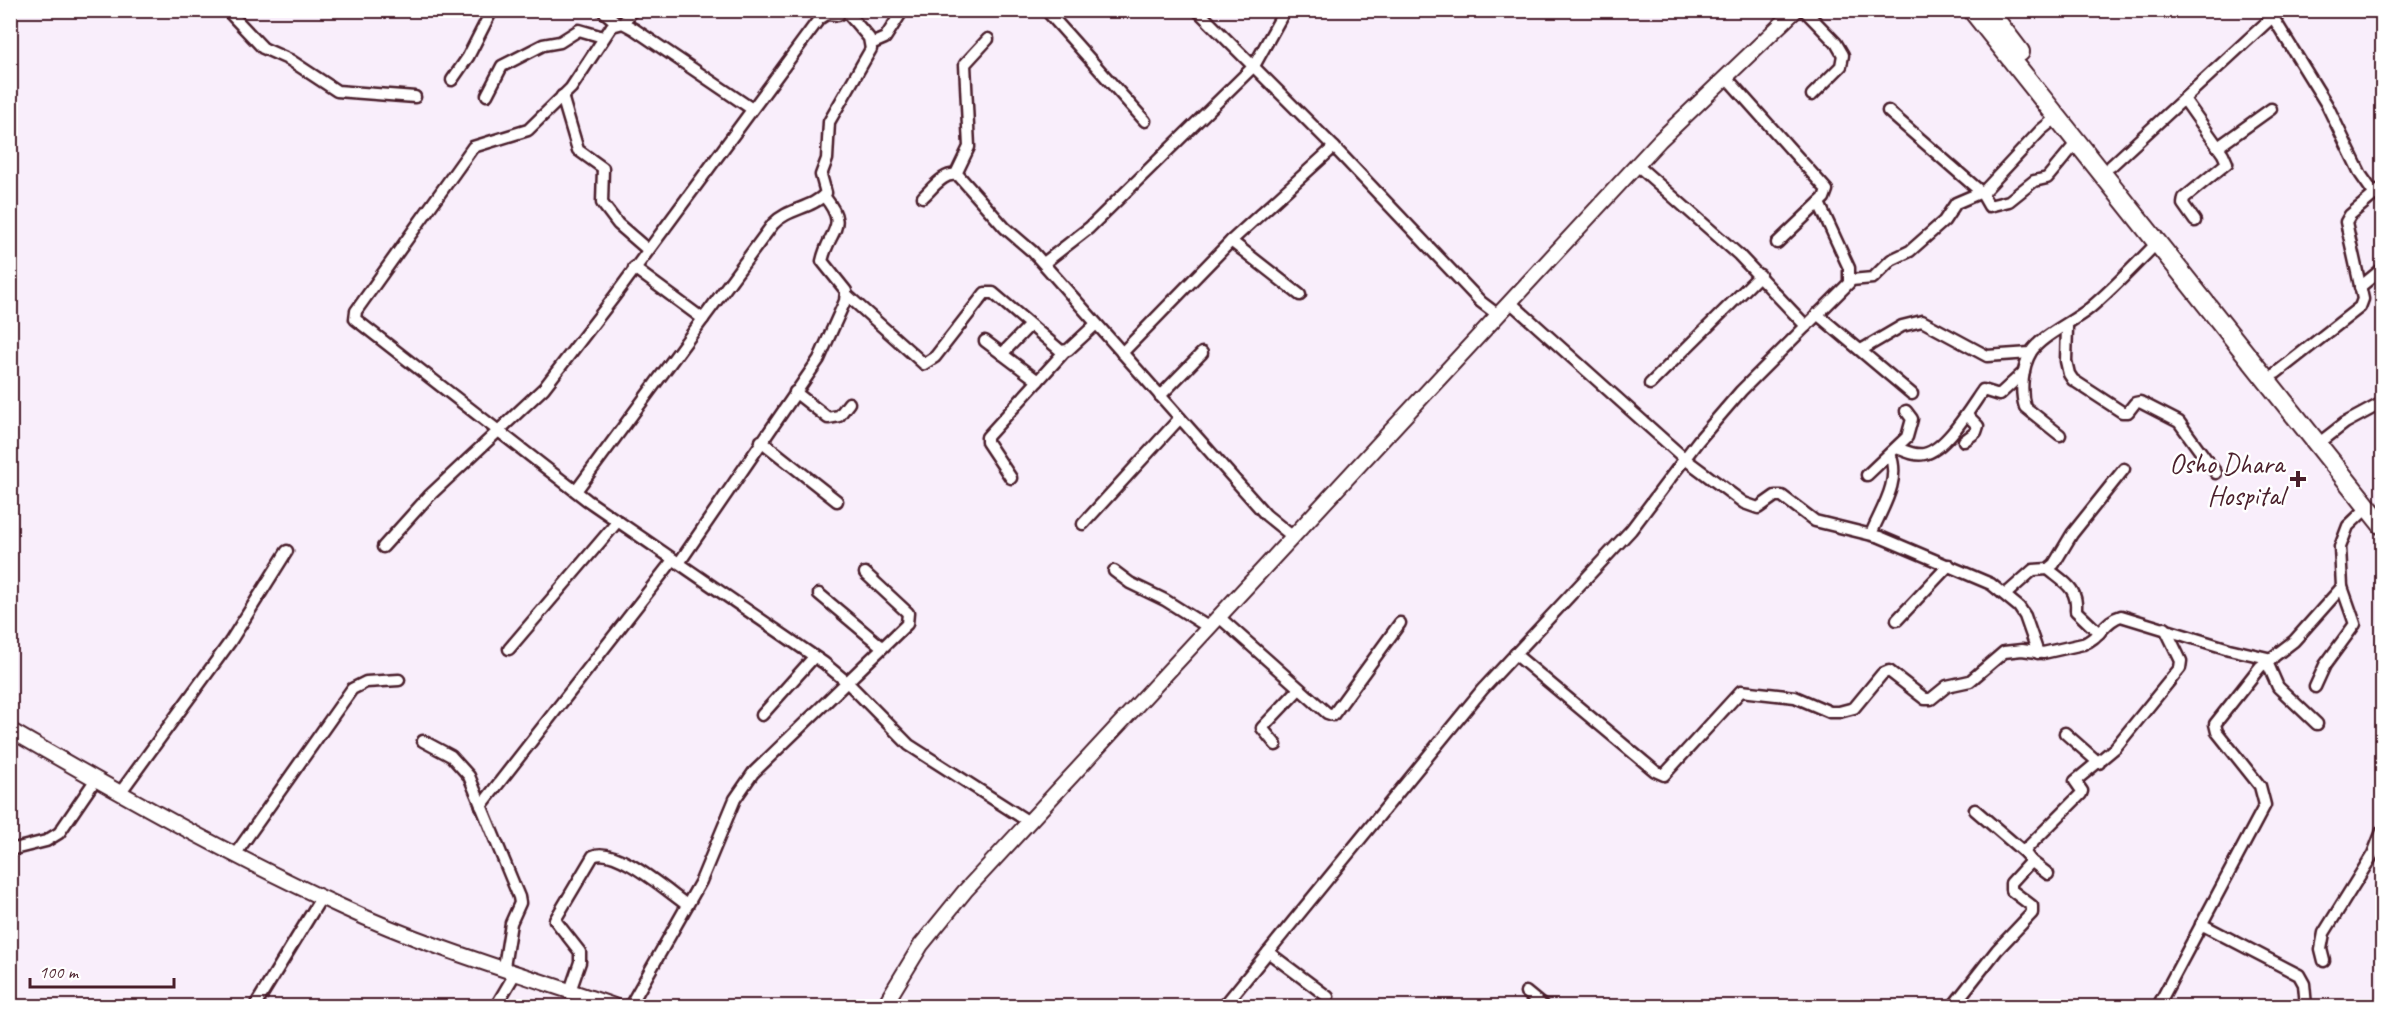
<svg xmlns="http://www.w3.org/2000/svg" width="2393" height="1017" viewBox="0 0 2393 1017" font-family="Caveat,sans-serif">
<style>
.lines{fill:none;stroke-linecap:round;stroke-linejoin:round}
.street-casing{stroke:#4a1f2b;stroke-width:15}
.secondary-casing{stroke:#4a1f2b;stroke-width:18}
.highway-casing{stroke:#4a1f2b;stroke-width:22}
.street{stroke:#fff;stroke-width:10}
.secondary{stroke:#fff;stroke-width:14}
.highway{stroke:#fff;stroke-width:18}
.poi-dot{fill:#4a1f2b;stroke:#fff;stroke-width:2}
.labels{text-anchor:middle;stroke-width:5;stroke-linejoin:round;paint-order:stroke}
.poi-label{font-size:28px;fill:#4a1f2b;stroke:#fff;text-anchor:end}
</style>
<rect width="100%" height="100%" fill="#f9eefb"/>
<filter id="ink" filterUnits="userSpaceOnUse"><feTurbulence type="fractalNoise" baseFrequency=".0167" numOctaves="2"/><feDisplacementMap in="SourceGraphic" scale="12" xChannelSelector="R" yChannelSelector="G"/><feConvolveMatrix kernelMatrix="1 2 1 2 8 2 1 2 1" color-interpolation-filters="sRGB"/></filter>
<g filter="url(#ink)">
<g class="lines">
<g class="street-casing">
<g id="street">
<polyline points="227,10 263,48 290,60 337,91 415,97"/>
<polyline points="602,10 617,23"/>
<polyline points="1046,10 1145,121"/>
<polyline points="1197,10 1334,147 1481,302 1498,315"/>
<polyline points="1804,10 1836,43 1843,55 1841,66 1812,95"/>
<polyline points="2274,19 2327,105 2361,175 2375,195"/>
<polyline points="623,23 633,10"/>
<polyline points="871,44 885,38 903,10"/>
<polyline points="1726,77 1827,190 1824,198 1777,243"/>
<polyline points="452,80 468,57 492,10"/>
<polyline points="487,95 502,66 543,45 560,42 579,30 603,37"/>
<polyline points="562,96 578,150 603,168 602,203 618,224 648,250"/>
<polyline points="2184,99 2223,154 2227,163 2184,198 2183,204 2195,221"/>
<polyline points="752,109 634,29 623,23 612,26 571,88 528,130 473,147 356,311 355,319 587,500 824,663 848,683 909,745 1029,822"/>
<polyline points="1888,111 1981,192 1989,206 2009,201 2034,181 2047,178 2077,142"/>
<polyline points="2218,147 2271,109"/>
<polyline points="1637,165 1739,255 1806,326"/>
<polyline points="2111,166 2280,10"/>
<polyline points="956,174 969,147 965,64 988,39"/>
<path d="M923,197C933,188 945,170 959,176L1005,228L1033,252L1266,515L1292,536"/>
<polyline points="1231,241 1300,295"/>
<polyline points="1044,263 1089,228 1254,66 1285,10"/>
<polyline points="634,268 703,319"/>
<polyline points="1851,280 1873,278 1891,260 1910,251 1944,221 1956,203 1984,191 2041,130 2057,117"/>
<polyline points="2360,287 2382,269"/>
<polyline points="847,295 924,364 935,357 985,293 993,293 1061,351 1068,350 1096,324"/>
<polyline points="1510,302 1685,459 1744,503 1758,508 1775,496 1782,496 1815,521 1880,537 1991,584 2019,607 2025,616 2038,653"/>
<polyline points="1817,314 1912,394"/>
<polyline points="2067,327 2066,361 2069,374 2073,380 2122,412 2128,412 2135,403 2140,402 2179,422 2216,473"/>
<polyline points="985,341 1038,381"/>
<polyline points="1861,350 1902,326 1922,321 1987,356 2030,353"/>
<polyline points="1122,353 1231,241 1334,147"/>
<polyline points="1002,354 1029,326"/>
<polyline points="2276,373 2360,307 2363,299 2346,222 2350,215 2382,188"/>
<polyline points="1650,384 1760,275"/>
<polyline points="795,392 828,418 839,416 849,403"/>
<polyline points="1160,396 1202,353"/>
<path d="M2060,435L2025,407C2020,391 2022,367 2031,352C2041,336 2073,322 2090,308C2114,288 2135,265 2157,243"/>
<polyline points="761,441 837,501"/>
<polyline points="1964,441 1976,432 1978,426 1967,415"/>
<polyline points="2318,444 2345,423 2382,403"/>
<path d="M1897,448C1906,451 1914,456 1924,454C1946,450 1971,407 1983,390L1999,395L2024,372"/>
<polyline points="1867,475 1907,437 1912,419 1906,411"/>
<polyline points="1011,478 987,442 987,437 1065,351"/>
<path d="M576,491L773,224C788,208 812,209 826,193L821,175L827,159L829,122L871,49L869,38L845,10"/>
<polyline points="1083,524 1180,418"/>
<path d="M1871,534C1882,508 1901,481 1890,454"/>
<polyline points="383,547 429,496 544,388 614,297 819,19 827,14 838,15 843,10"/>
<path d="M679,563L819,359L845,301L846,291L822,261C829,229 850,228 824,196"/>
<path d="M2048,569C2065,583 2078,588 2076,611L2099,633"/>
<polyline points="1114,571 1130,583 1165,600 1208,627"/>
<polyline points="819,594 882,647"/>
<polyline points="2006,594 2033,570 2048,569 2054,564 2072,534 2124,469"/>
<polyline points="1218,616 1327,713 1333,715 1400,623"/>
<polyline points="1897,620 1949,565"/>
<polyline points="509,649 618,521"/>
<path d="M1515,654L1655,771L1664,775L1741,691L1795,697L1830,712H1839L1854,708L1882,674L1889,671L1925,699H1931L1947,686L1970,681L2004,652L2022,650L2043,653L2083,644C2099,639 2105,620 2121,616L2229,649L2272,659"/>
<polyline points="2267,662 2278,687 2317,724"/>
<polyline points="2315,687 2325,665 2355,624 2342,587 2340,547 2348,526 2368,507"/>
<polyline points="762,715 814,657"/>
<polyline points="2065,733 2099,763"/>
<polyline points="423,741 451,756 469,776 519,897 520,903 511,923 504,967"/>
<polyline points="1276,745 1262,728 1299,689"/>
<polyline points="120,793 230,642 287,551"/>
<polyline points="481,806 673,560"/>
<polyline points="1975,810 2025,853"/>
<polyline points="10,850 46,841 59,833 96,779"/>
<polyline points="234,856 352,689 366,682 399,680"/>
<polyline points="2031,861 2025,853 2027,848 2081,794 2082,791 2075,781 2115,748 2180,668 2181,661 2165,628"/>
<polyline points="2201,924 2299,975 2304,984 2306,1006"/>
<polyline points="1268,952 1328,997"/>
<polyline points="2324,961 2321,949 2324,933 2373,854 2382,831"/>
<path d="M570,991L580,962V952L555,920L593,856C615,845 667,891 687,905"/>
<polyline points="1526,992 1543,1006"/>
<polyline points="255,1006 321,898"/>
<polyline points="496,1006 516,972"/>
<polyline points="630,1006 701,881 735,799 753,773 907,624 908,613 865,573"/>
<polyline points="1224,1006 1482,690 1631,530 1698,441 1741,391 1849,283 1849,268 1819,203"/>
<polyline points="1953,1006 1997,950 2032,913 2032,906 2011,890 2011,883 2031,861 2048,874"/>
<polyline points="2158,1006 2265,805 2260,786 2217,732 2215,724 2260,667 2294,641 2342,587"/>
</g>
</g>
<g class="secondary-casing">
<g id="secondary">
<path d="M10,730C119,793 228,855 342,907C429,948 524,975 614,1006"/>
<polyline points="884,1006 921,945 965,891 1660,140 1796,10"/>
</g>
</g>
<g class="highway-casing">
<g id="highway">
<polyline points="1972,10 2382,525"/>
<polyline points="1988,10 2020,52"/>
</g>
</g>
<use href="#street" class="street"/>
<use href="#secondary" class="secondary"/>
<use href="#highway" class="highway"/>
</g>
</g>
<path class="poi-dot" d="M2295 470h6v6h6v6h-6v6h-6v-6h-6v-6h6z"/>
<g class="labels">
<g class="poi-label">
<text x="2284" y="473">Osho Dhara<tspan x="2284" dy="32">Hospital</tspan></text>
</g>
</g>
<rect width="2393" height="1017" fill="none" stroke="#fff" stroke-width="36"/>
<rect x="18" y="18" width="2357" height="981" fill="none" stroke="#4a1f2b" stroke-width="2" filter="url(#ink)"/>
<path d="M30 978v9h144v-9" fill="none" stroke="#4a1f2b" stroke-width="3"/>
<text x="39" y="978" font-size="18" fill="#4a1f2b" stroke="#ffffff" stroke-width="4.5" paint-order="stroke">100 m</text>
</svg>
